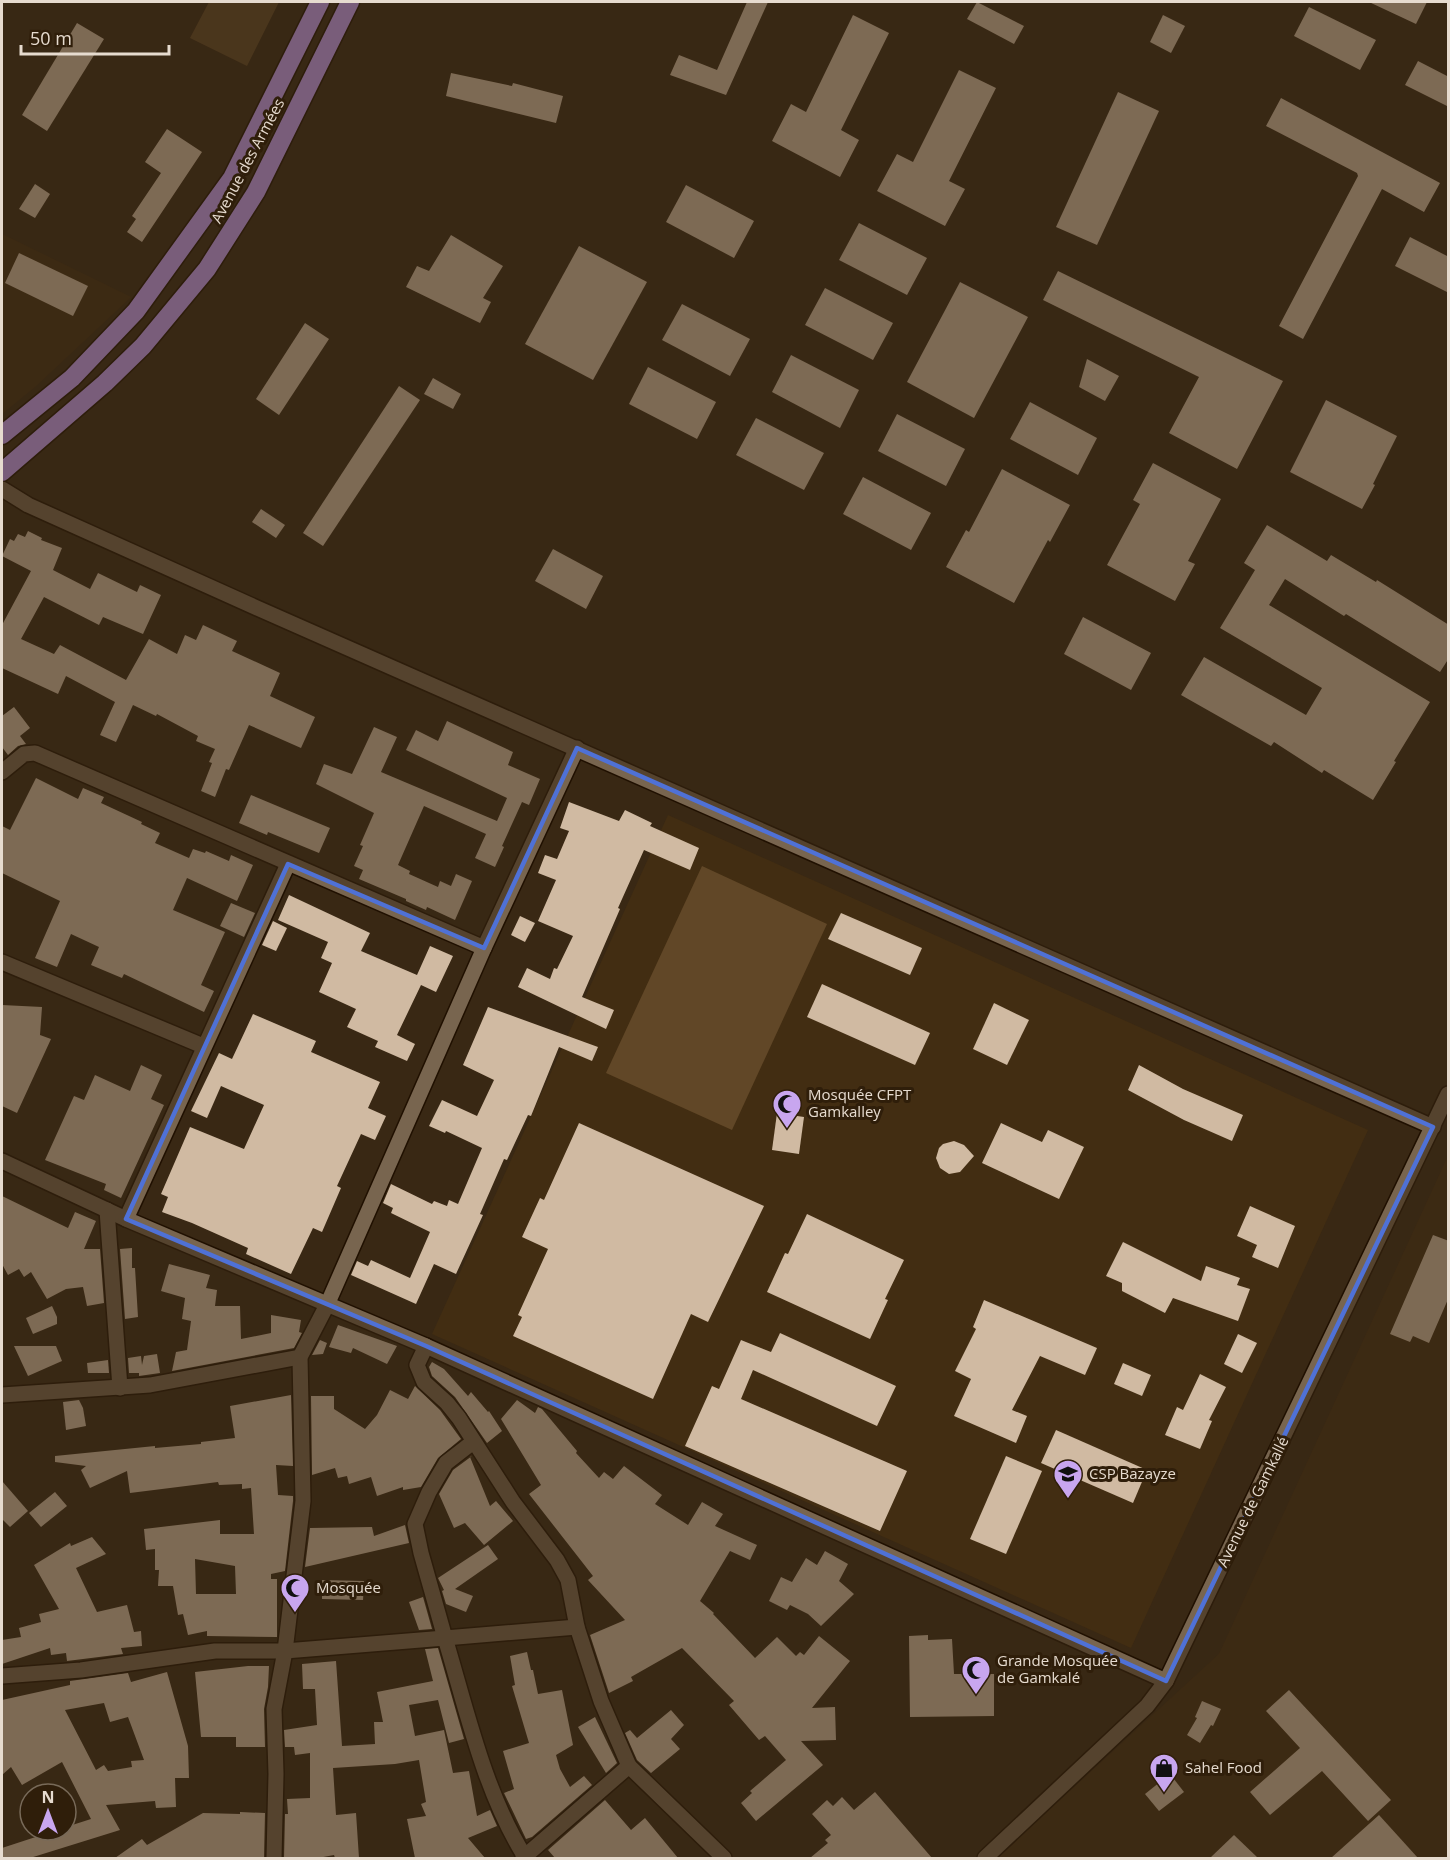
<svg xmlns="http://www.w3.org/2000/svg" width="1450" height="1860" viewBox="0 0 1450 1860" font-family="'Open Sans',sans-serif">
<style>
.built{fill:#422d12}
.green{fill:#614727}
.building{fill:#d0baa2;fill-rule:evenodd}
.lines{fill:none;stroke-linecap:round;stroke-linejoin:round}
.street-casing{stroke:#201000;stroke-width:18}
.highway-casing{stroke:#201000;stroke-width:21}
.street{stroke:#78654f;stroke-width:15}
.highway{stroke:#c89ef7;stroke-width:18}
.marked{fill:none;stroke:#4f71d6;stroke-width:4.5;stroke-linejoin:round}
.labels{text-anchor:middle;stroke-width:6;stroke-linejoin:round;paint-order:stroke}
.street-label{font-size:15px;fill:#e6dbcf;stroke:#2f1e0a}
.poi-label{font-size:15px;fill:#e6dbcf;stroke:#2f1e0a;text-anchor:start}
</style>
<rect width="100%" height="100%" fill="#392814"/>
<g class="built">
<polygon points="2,234 131,297 36,386 2,414"/>
<polygon points="668,815 1368,1130 1131,1648 432,1334"/>
<polygon points="1448,1156 1448,1858 997,1858 1219,1654"/>
</g>
<g class="green">
<polygon points="209,2 279,2 247,66 190,38"/>
<polygon points="702,866 827,924 732,1130 606,1073"/>
</g>
<g class="building">
<polygon points="747,2 768,2 726,95 670,75 679,55 717,70"/>
<polygon points="977,2 1024,26 1014,44 967,19"/>
<polygon points="1369,2 1427,2 1416,24"/>
<polygon points="1309,7 1376,40 1360,70 1294,36"/>
<polygon points="853,15 889,33 841,130 859,140 840,177 772,141 791,104 806,112"/>
<polygon points="1163,15 1185,26 1171,53 1150,42"/>
<polygon points="77,23 104,39 47,131 22,115"/>
<polygon points="1418,61 1449,77 1449,107 1405,85"/>
<polygon points="959,70 996,88 949,181 965,189 945,226 877,191 897,154 913,162"/>
<polygon points="451,73 512,86 513,83 563,96 556,123 446,96"/>
<polygon points="1118,92 1159,111 1097,245 1056,227"/>
<polygon points="1281,98 1440,183 1424,212 1382,189 1303,339 1279,326 1358,176 1357,173 1266,126"/>
<polygon points="167,129 202,152 142,242 127,232 136,219 132,216 161,173 145,162"/>
<polygon points="35,184 50,194 35,218 19,209"/>
<polygon points="686,185 754,221 734,258 666,222"/>
<polygon points="859,223 927,258 907,295 839,260"/>
<polygon points="451,235 503,266 483,298 491,302 480,323 406,287 417,266 429,271"/>
<polygon points="1410,237 1449,257 1449,293 1395,266"/>
<polygon points="579,246 647,282 593,380 525,344"/>
<polygon points="19,253 88,286 73,316 5,283"/>
<polygon points="1058,271 1283,381 1237,469 1169,433 1199,377 1043,300"/>
<polygon points="960,282 1028,317 974,418 907,382"/>
<polygon points="825,288 893,323 873,360 805,325"/>
<polygon points="682,304 750,339 730,376 662,340"/>
<polygon points="305,323 329,339 279,415 256,399"/>
<polygon points="791,355 859,390 840,428 772,392"/>
<polygon points="1087,359 1119,376 1105,401 1079,387"/>
<polygon points="648,367 716,402 697,439 629,404"/>
<polygon points="433,378 461,394 453,409 424,394"/>
<polygon points="399,386 420,400 323,546 303,533"/>
<polygon points="1326,400 1397,436 1373,484 1375,485 1362,509 1290,472"/>
<polygon points="1030,402 1097,438 1078,475 1010,439"/>
<polygon points="897,414 965,449 946,486 878,451"/>
<polygon points="756,418 824,453 804,490 736,455"/>
<polygon points="1153,463 1221,499 1188,561 1195,564 1175,601 1107,565 1140,504 1133,500"/>
<polygon points="1002,469 1070,505 1050,542 1048,540 1014,603 946,567 966,530 969,532"/>
<polygon points="863,477 931,513 911,550 843,514"/>
<polygon points="261,509 285,525 276,538 252,522"/>
<polygon points="1267,525 1327,561 1331,555 1376,582 1377,580 1449,625 1449,658 1440,672 1346,614 1344,616 1285,579 1269,605 1430,702 1394,761 1396,762 1373,800 1324,770 1322,773 1274,742 1271,746 1181,695 1204,657 1306,715 1322,688 1220,628 1255,570 1244,563"/>
<polygon points="28,531 42,538 41,540 62,548 53,570 90,589 98,573 137,592 140,585 161,595 143,634 103,617 99,625 44,597 21,639 54,654 60,645 126,680 149,639 177,654 185,635 196,640 203,625 237,641 232,651 280,673 270,696 315,717 301,748 249,725 229,770 226,769 215,797 201,791 212,763 209,762 215,749 196,741 198,736 157,714 156,716 133,705 116,742 100,735 115,702 66,676 58,694 2,668 2,625 31,571 2,556 10,539 14,541 18,534 25,537"/>
<polygon points="553,549 603,576 586,609 535,581"/>
<polygon points="1083,617 1151,653 1131,690 1064,654"/>
<polygon points="14,707 30,728 20,736 26,744 18,746 8,755 2,747 2,716"/>
<polygon points="447,721 513,752 508,765 540,779 529,805 522,802 502,846 504,847 495,867 475,858 486,834 424,806 398,865 410,871 409,874 438,887 440,881 451,886 456,874 472,881 455,920 427,907 426,910 406,901 406,899 359,879 363,870 354,866 363,846 360,845 374,813 316,784 324,764 352,774 374,727 397,737 381,772 497,821 507,798 406,750 416,730 438,741"/>
<polygon points="36,778 78,799 83,788 104,797 101,803 142,822 141,824 160,833 155,843 189,858 193,849 205,853 206,851 229,861 231,855 253,865 237,901 187,878 173,910 225,932 201,985 214,991 204,1012 124,974 122,978 91,965 99,947 71,934 57,967 35,958 60,901 2,873 2,826 10,830"/>
<polygon points="251,795 330,828 319,853 268,832 267,835 239,823"/>
<polygon points="569,802 619,821 625,810 652,823 650,826 699,848 690,870 644,850 618,908 620,909 582,997 614,1010 606,1029 518,987 527,968 550,979 554,968 557,969 573,936 538,921 556,880 538,873 545,855 557,859 569,831 560,828"/>
<polygon points="289,895 370,933 361,951 417,975 430,946 453,956 436,992 421,985 397,1035 415,1044 407,1061 375,1047 378,1041 347,1027 356,1009 319,992 332,963 321,958 328,942 278,920"/>
<polygon points="231,903 255,913 244,937 220,926"/>
<polygon points="841,913 922,948 910,975 828,939"/>
<polygon points="520,916 535,923 525,942 511,935"/>
<polygon points="273,921 287,928 276,951 262,945"/>
<polygon points="822,984 930,1033 915,1065 807,1017"/>
<polygon points="994,1003 1029,1020 1007,1065 973,1049"/>
<polygon points="2,1005 42,1007 40,1035 51,1039 17,1113 2,1106"/>
<polygon points="488,1007 598,1047 592,1061 559,1047 531,1116 528,1115 507,1160 504,1159 480,1214 483,1215 456,1274 434,1264 416,1304 351,1275 357,1261 368,1266 371,1260 410,1278 430,1232 391,1213 393,1208 383,1203 391,1184 432,1204 434,1201 447,1206 449,1200 458,1204 482,1148 446,1131 445,1133 429,1126 442,1100 477,1116 494,1080 463,1065"/>
<polygon points="253,1014 316,1041 311,1052 380,1082 368,1108 386,1116 375,1140 361,1134 337,1186 341,1188 322,1232 313,1228 291,1274 246,1254 248,1248 192,1223 162,1212 168,1197 161,1194 190,1127 244,1149 264,1105 221,1086 207,1118 191,1111 219,1053 232,1059"/>
<polygon points="141,1065 162,1075 151,1099 164,1105 121,1198 104,1190 106,1184 45,1160 74,1096 84,1100 95,1075 130,1091"/>
<polygon points="1139,1065 1183,1089 1243,1115 1232,1141 1184,1120 1128,1090"/>
<polygon points="777,1113 804,1117 799,1154 772,1150"/>
<polygon points="579,1123 764,1206 708,1322 691,1314 653,1399 513,1336 522,1317 518,1315 548,1249 522,1237 540,1198 544,1200"/>
<polygon points="1001,1123 1042,1142 1048,1130 1084,1147 1059,1199 982,1163"/>
<polygon points="954,1141 964,1145 974,1156 960,1172 949,1174 940,1168 936,1158 939,1148 943,1144"/>
<polygon points="2,1196 68,1228 75,1212 96,1221 84,1249 100,1249 104,1303 87,1306 83,1287 66,1289 47,1299 31,1272 24,1277 19,1269 8,1275 2,1264"/>
<polygon points="1250,1206 1295,1226 1278,1268 1252,1257 1257,1245 1237,1236"/>
<polygon points="807,1214 904,1260 885,1299 888,1300 870,1339 767,1292 785,1253 788,1254"/>
<polygon points="1433,1235 1449,1241 1449,1297 1429,1343 1413,1336 1410,1342 1390,1334"/>
<polygon points="1123,1242 1201,1281 1206,1266 1240,1278 1237,1285 1250,1289 1238,1321 1173,1298 1165,1313 1122,1291 1122,1283 1106,1276"/>
<polygon points="132,1248 132,1268 135,1268 138,1317 125,1319 120,1249"/>
<polygon points="169,1264 210,1275 206,1288 217,1290 215,1306 240,1306 241,1339 271,1333 271,1315 301,1320 299,1332 302,1333 294,1348 172,1371 176,1352 187,1350 191,1321 182,1319 185,1298 161,1291"/>
<polygon points="984,1300 1097,1348 1085,1375 1040,1356 1012,1410 1027,1416 1016,1443 954,1416 971,1379 955,1371 976,1329 973,1327"/>
<polygon points="52,1306 57,1317 57,1324 33,1334 26,1318"/>
<polygon points="338,1325 397,1346 387,1364 353,1348 351,1353 329,1347"/>
<polygon points="780,1333 896,1386 877,1426 753,1370 741,1399 907,1471 880,1531 685,1446 712,1386 719,1389 741,1340 771,1352"/>
<polygon points="1238,1334 1257,1343 1242,1373 1224,1364"/>
<polygon points="320,1340 327,1343 323,1354 312,1355"/>
<polygon points="14,1346 56,1346 62,1361 28,1376"/>
<polygon points="157,1354 160,1373 139,1376 139,1373 129,1373 128,1358 141,1356 142,1365 144,1356"/>
<polygon points="108,1360 109,1373 88,1373 87,1363"/>
<polygon points="432,1362 444,1369 468,1396 471,1392 488,1412 489,1411 502,1431 487,1443 455,1397 432,1376 429,1367"/>
<polygon points="1123,1363 1151,1375 1142,1396 1114,1384"/>
<polygon points="1200,1374 1226,1387 1209,1420 1212,1421 1200,1449 1165,1435 1177,1407 1183,1410"/>
<polygon points="415,1386 440,1410 461,1439 438,1458 421,1487 403,1490 403,1487 377,1496 371,1477 349,1484 347,1476 338,1478 335,1468 312,1475 311,1396 334,1396 334,1409 365,1429 377,1415 390,1390 408,1399"/>
<path d="M291,1395L293,1466L276,1465L278,1495L293,1496V1501L285,1571L271,1574V1579H277V1637L207,1636V1631L188,1635L183,1614L178,1615L173,1586H158L159,1570H155V1549L146,1550L144,1529L220,1520V1534H254L251,1488L242,1489V1484L219,1485L218,1482L130,1493L127,1471L90,1488L81,1470L86,1466L55,1462V1456L155,1446V1448L201,1444V1442L235,1438L230,1406ZM195,1559L235,1566L236,1594H196Z"/>
<polygon points="79,1400 83,1408 86,1426 66,1430 63,1402"/>
<polygon points="517,1400 535,1413 538,1407 542,1409 577,1451 576,1453 599,1478 604,1472 613,1479 624,1466 662,1495 655,1504 688,1525 702,1502 723,1514 715,1526 757,1545 750,1560 730,1551 700,1601 714,1613 713,1614 755,1658 777,1637 796,1656 800,1652 804,1655 819,1636 850,1661 812,1708 835,1707 836,1740 801,1741 823,1765 756,1821 741,1803 752,1793 750,1791 786,1760 765,1736 759,1740 729,1705 734,1701 682,1648 631,1677 633,1681 609,1693 590,1635 625,1620 588,1580 593,1576 529,1494 541,1485 501,1419"/>
<polygon points="1056,1430 1147,1470 1133,1503 1041,1463"/>
<polygon points="472,1456 470,1457 490,1506 496,1501 513,1521 484,1545 465,1523 454,1528 439,1494 453,1470"/>
<polygon points="1006,1456 1042,1471 1006,1554 970,1539"/>
<polygon points="2,1481 28,1511 10,1527 2,1519"/>
<polygon points="55,1492 67,1506 41,1527 29,1513"/>
<polygon points="405,1525 409,1543 305,1567 310,1528 372,1527 374,1536"/>
<polygon points="92,1537 106,1554 76,1568 97,1612 127,1605 134,1632 141,1631 142,1646 121,1648 123,1654 67,1661 66,1653 51,1655 50,1648 2,1664 2,1640 21,1637 19,1628 41,1622 39,1614 59,1609 34,1565 70,1543 71,1546"/>
<polygon points="488,1545 498,1559 455,1589 473,1596 466,1612 446,1604 442,1591 444,1590 438,1578"/>
<polygon points="825,1551 848,1564 839,1581 854,1594 821,1626 808,1614 790,1605 787,1610 769,1601 781,1577 792,1582 806,1558 817,1565"/>
<polygon points="322,1580 364,1581 363,1600 322,1599"/>
<polygon points="423,1597 432,1629 419,1630 409,1602"/>
<polygon points="928,1635 928,1640 952,1639 954,1674 994,1674 994,1716 910,1717 909,1636"/>
<polygon points="438,1648 464,1739 449,1743 438,1700 409,1705 415,1736 444,1730 453,1773 469,1771 477,1816 490,1810 497,1826 468,1838 485,1858 415,1858 407,1819 426,1816 421,1804 426,1802 419,1760 395,1764 333,1768 336,1815 356,1813 359,1858 335,1858 334,1855 318,1858 284,1858 285,1814 288,1814 287,1799 310,1798 310,1753 295,1755 294,1747 285,1747 284,1730 317,1725 315,1689 303,1689 302,1664 336,1661 342,1746 375,1744 374,1722 383,1722 377,1692 433,1681 425,1649"/>
<polygon points="527,1652 531,1670 533,1670 538,1694 562,1690 573,1745 556,1755 560,1769 570,1787 584,1776 592,1785 532,1837 526,1839 504,1793 514,1789 503,1751 529,1743 512,1686 515,1685 510,1656"/>
<polygon points="248,1666 269,1666 268,1687 264,1709 265,1747 236,1747 236,1737 201,1737 195,1672"/>
<path d="M167,1672L188,1746L189,1778H175L176,1807L156,1808L155,1801L106,1805L120,1830L30,1858H2V1848L57,1830H66V1827L91,1819L62,1762L22,1785L11,1767L2,1775V1700L70,1685V1681L128,1673L131,1682ZM104,1703L110,1722L128,1717L144,1760L131,1761L132,1767L108,1771L104,1765L96,1770L65,1710Z"/>
<polygon points="1289,1690 1391,1800 1368,1821 1322,1771 1270,1815 1250,1792 1300,1748 1266,1711"/>
<polygon points="1202,1701 1221,1709 1213,1726 1211,1725 1200,1743 1187,1735 1197,1718 1195,1717"/>
<polygon points="671,1710 684,1725 671,1739 680,1749 651,1773 637,1760 625,1733 630,1730 637,1738"/>
<polygon points="595,1717 617,1763 606,1773 578,1727"/>
<polygon points="1170,1774 1184,1792 1159,1811 1145,1794"/>
<polygon points="875,1792 932,1858 810,1858 828,1843 825,1840 831,1835 812,1814 827,1800 833,1806 842,1797 854,1810"/>
<polygon points="605,1800 631,1830 645,1818 678,1858 555,1858 548,1850"/>
<polygon points="240,1812 265,1813 264,1858 115,1858 142,1839 147,1845 203,1813 240,1814"/>
<polygon points="1379,1815 1418,1858 1331,1858"/>
<polygon points="1234,1835 1258,1858 1210,1858"/>
</g>
<g class="lines">
<g class="street-casing">
<g id="street">
<polyline points="2,489 28,505 257,608 1433,1127"/>
<polyline points="2,772 24,754 35,753 484,948 577,748"/>
<polyline points="2,962 203,1046"/>
<polyline points="2,1161 126,1219 426,1346 1166,1681"/>
<polyline points="107,1210 120,1388"/>
<polyline points="126,1219 288,864"/>
<polyline points="426,1346 417,1365 424,1382 447,1403 459,1418 513,1502 557,1560 568,1580 577,1627 601,1701 629,1766 523,1858"/>
<polyline points="2,1395 150,1385 300,1357"/>
<polyline points="473,1442 446,1463 429,1492 415,1524 421,1553 445,1638 577,1627"/>
<path d="M2,1676L81,1670L215,1651H285L445,1638C467,1711 484,1791 525,1857"/>
<polyline points="629,1766 724,1858"/>
<polyline points="274,1858 276,1774 274,1709 285,1651 303,1501 300,1357 327,1305 484,948"/>
<polyline points="985,1858 1147,1706 1166,1681 1448,1094"/>
</g>
</g>
<g class="highway-casing">
<g id="highway">
<polyline points="2,435 72,378 136,311 232,178 320,2"/>
<polyline points="2,472 105,383 143,346 207,269 256,192 350,2"/>
</g>
</g>
<use href="#street" class="street"/>
<use href="#highway" class="highway"/>
</g>
<path d="M0 0H1450V1860H0ZM577,748L1433,1127L1166,1681L426,1346L126,1219L288,864L484,948Z" fill="#392814" fill-opacity=".55" fill-rule="evenodd"/>
<path class="marked" d="M577,748L1433,1127L1166,1681L426,1346L126,1219L288,864L484,948Z"/>
<defs>
<g id="mosque-pin" transform="scale(1.5)"><path d="M0 17L-7.5 6A9.5 9.5 0 1 1 7.5 6Z" fill="#c8a6ef" stroke="#2f1e0a"/><path d="M3.5-4.9A6 6 0 1 0 3.5 4.9A5 5 0 1 1 3.5-4.9Z" fill="#111"/></g>
<g id="school-pin" transform="scale(1.5)"><path d="M0 17L-7.5 6A9.5 9.5 0 1 1 7.5 6Z" fill="#c8a6ef" stroke="#2f1e0a"/><path d="M0-5L7-2L0 1L-7-2ZM-4 1L0 2.5L4 1V4Q0 6-4 4Z" fill="#111"/></g>
<g id="shop-pin" transform="scale(1.5)"><path d="M0 17L-7.5 6A9.5 9.5 0 1 1 7.5 6Z" fill="#c8a6ef" stroke="#2f1e0a"/><path d="M-5-2.5h2.3a2.7 3.5 0 0 1 5.4 0H5L5.5 6h-11ZM-1.5-2.5h3a1.5 2.3 0 0 0-3 0Z" fill="#111"/></g>
</defs>
<g fill-rule="evenodd">
<use href="#mosque-pin" x="787" y="1104"/>
<use href="#school-pin" x="1068" y="1474"/>
<use href="#mosque-pin" x="295" y="1588"/>
<use href="#mosque-pin" x="976" y="1670"/>
<use href="#shop-pin" x="1164" y="1768"/>
</g>
<g class="labels">
<g class="street-label">
<text transform="translate(248 161) rotate(-62)" y="5">Avenue des Armées</text>
<text transform="translate(1253 1502) rotate(-64)" y="5">Avenue de Gamkallé</text>
</g>
<g class="poi-label">
<text x="808" y="1100">Mosquée CFPT<tspan x="808" dy="17">Gamkalley</tspan></text>
<text x="1089" y="1479">CSP Bazayze</text>
<text x="316" y="1593">Mosquée</text>
<text x="997" y="1666">Grande Mosquée<tspan x="997" dy="17">de Gamkalé</tspan></text>
<text x="1185" y="1773">Sahel Food</text>
</g>
</g>
<rect width="1450" height="1860" fill="none" stroke="#e6dbcf" stroke-width="6"/>
<g transform="translate(48 1812)"><circle r="28" fill="#2f1e0a" stroke="#786a59" stroke-width="1.5"/>
<path d="M0-4.5L10 22L0 15L-10 22Z" fill="#c8a6ef"/>
<text y="-9" font-size="16" font-weight="bold" text-anchor="middle" fill="#e6dbcf">N</text>
</g>
<path d="M21 45v9h148v-9" fill="none" stroke="#e6dbcf" stroke-width="3"/>
<text x="30" y="45" font-size="18" fill="#e6dbcf" stroke="#2f1e0a" stroke-width="4.5" paint-order="stroke">50 m</text>
</svg>
